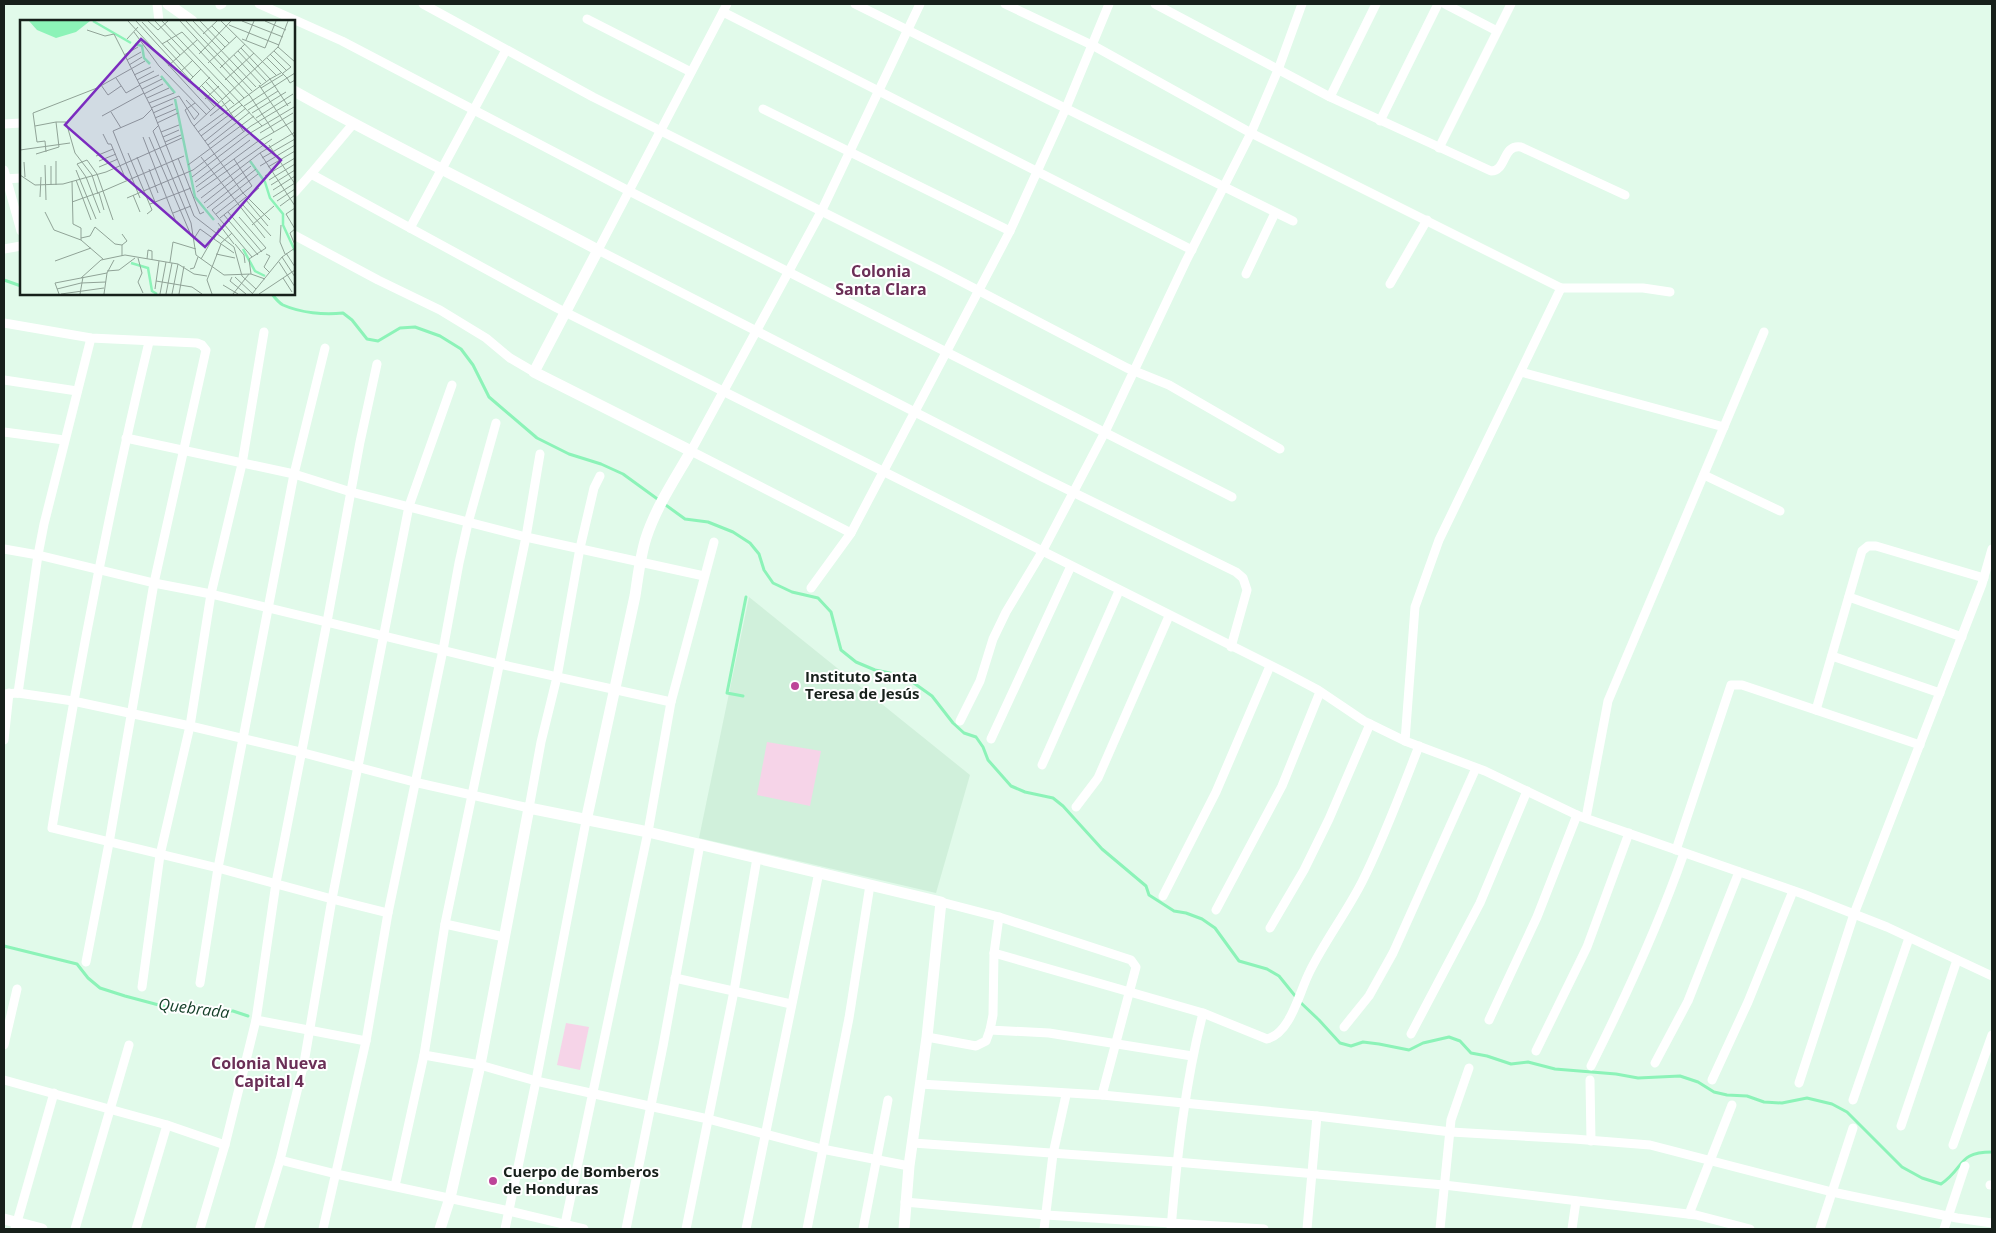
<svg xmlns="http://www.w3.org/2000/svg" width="1996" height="1233" viewBox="0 0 1996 1233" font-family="'Open Sans',sans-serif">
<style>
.built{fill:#d0f0db}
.green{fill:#f6d4e8}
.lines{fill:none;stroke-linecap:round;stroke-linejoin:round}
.stream{stroke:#8cf3b8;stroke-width:3}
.minor{stroke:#fff;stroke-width:9}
.tertiary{stroke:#fff;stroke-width:11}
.poi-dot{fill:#bd4498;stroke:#fff;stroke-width:2}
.labels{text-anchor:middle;stroke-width:4;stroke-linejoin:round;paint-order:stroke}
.poi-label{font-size:15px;font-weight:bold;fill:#17201b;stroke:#fff;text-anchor:start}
.neighbourhood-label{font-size:16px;font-weight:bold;fill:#6b2f57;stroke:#fff}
.water-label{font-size:16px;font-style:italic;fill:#154029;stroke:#fff}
.inset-river{fill:none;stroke:#8cf3b8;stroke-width:2.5}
.inset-road{fill:none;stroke:#90a397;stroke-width:1}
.view{fill:#7b2cbf;fill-opacity:0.15;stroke:#7b2cbf;stroke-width:2.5}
.inset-edge{fill:none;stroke:#17201b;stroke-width:2.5}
</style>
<rect width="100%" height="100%" fill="#e1faea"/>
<polygon class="built" points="749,597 970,775 936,893 699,838"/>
<g class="green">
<polygon points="767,742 821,751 810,806 757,795"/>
<polygon points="566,1023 589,1027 580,1070 557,1065"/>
</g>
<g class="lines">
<g class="stream">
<polyline points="4,280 21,286"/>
<polyline points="83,294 94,294"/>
<path d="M272,294C275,298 279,303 283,305C301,313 324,315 343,313L352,320L367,339L378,341L400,328L415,327L440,336L461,349L473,365L489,397L537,438L569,454L601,464L623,474L685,519L708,522L733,532L750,543L759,554L764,570L773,583L792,592L818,598L831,612L841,650L856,662L875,670L895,674L911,681L932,696L953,723L964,733L976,737L983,747L988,760L1011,786L1025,792L1053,798L1063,806L1102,849L1146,886L1149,895L1174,911L1186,913L1202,919L1215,928L1239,961L1267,969L1279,976L1300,1002L1319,1020L1340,1043L1351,1046L1363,1042L1379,1044L1409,1050L1423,1043L1449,1037L1460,1041L1471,1053L1487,1056L1511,1064L1528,1062L1555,1069L1616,1074L1638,1078L1680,1076L1698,1082L1714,1092L1727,1095L1747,1096L1764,1102L1782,1103L1807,1098L1832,1104L1847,1112L1902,1167L1922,1178L1941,1184C1965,1168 1957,1152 1992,1152"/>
<polyline points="743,696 727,693 746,597"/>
<polyline points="4,946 77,964 88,978 100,988 125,996 170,1008 193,1005 214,1011 233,1011 248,1016"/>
</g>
<g class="minor">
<polyline points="157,4 159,21"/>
<polyline points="259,4 342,41 629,191 1232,497"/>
<polyline points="423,4 593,97 939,270 1127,368 1169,385 1280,449"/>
<polyline points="727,4 598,250 1044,478 1236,572 1243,578 1247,590 1231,647"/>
<polyline points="855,4 1293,221"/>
<polyline points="1005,4 1094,46 1251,133 1561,288 1439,540 1415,607 1405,741"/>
<path d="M1155,4L1330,97L1491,171C1507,171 1502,144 1521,147L1625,195"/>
<polyline points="1445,4 1497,31"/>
<polyline points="220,5 222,4"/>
<polyline points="723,12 1192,250"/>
<polyline points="587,19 691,72"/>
<polyline points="1330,97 1376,4"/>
<polyline points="763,109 1010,231"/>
<polyline points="1380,121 1438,4"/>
<polyline points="4,124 21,123"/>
<polyline points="1439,148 1511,4"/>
<polyline points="4,170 21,231"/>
<polyline points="311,174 353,124"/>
<polyline points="4,179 21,178"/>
<polyline points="294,193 311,174 557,308 1286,673 1318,690 1364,721 1405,741 1485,771 1579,816 1803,894 1887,927 1992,976"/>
<polyline points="410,228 506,50"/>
<polyline points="294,235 378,280 440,310 486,338 510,358 534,372"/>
<polyline points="4,249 21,246"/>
<polyline points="1246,274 1275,213"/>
<polyline points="1390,284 1427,220"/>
<polyline points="1561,288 1643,288 1670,292"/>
<polyline points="4,323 91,338 197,343 202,345 206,350 154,583 109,843 86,962"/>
<path d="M149,342C110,503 79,665 52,828L218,868L332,899L388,913"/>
<polyline points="1521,372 1724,427"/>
<polyline points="4,380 77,391"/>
<polyline points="4,432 64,440"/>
<polyline points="126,438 294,474 351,492 526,537 704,576"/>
<polyline points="1704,475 1780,511"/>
<polyline points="851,533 691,451 821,212 920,4"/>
<polyline points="4,549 38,555 154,583 211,594 499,664 671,702"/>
<polyline points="811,588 851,533 1010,231 1066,108 1109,4"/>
<polyline points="1849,597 1962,637"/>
<polyline points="1832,656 1940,693"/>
<polyline points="18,693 38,555 44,524 91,338"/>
<polyline points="4,694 18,693 73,701 190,726 300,752 414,782 529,808 541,742 557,677 580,548 594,488 600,476"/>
<polyline points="1816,710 1862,551 1868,546 1876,546 1984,578"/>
<polyline points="960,721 980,681 993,639 1006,612 1042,552 1105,432 1186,261 1251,133 1278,70 1302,4"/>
<polyline points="991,739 1071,566"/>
<polyline points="4,740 9,693"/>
<polyline points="1042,765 1119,591"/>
<polyline points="1076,807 1098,778 1169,616"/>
<polyline points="1586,818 1608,701 1764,332"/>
<polyline points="1676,850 1731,685 1742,685 1920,745"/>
<polyline points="1163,896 1216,792 1270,666"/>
<polyline points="941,902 999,917 1131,960 1136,967 1102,1095"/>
<polyline points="1216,910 1282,786 1320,692"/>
<polyline points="999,917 994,953 993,1015 990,1030 1049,1033 1192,1056"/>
<polyline points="445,924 504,937"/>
<polyline points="1270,928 1304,870 1329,819 1370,724"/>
<path d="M994,953L1203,1013L1267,1039C1291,1033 1299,992 1310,971C1325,941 1346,913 1362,882C1384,838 1401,792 1419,746"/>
<polyline points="675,978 791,1004"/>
<polyline points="200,983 218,868 294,474 325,348"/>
<polyline points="142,987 160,855 190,726 211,594 242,464 264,332"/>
<polyline points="256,1020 366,1041"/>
<polyline points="1489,1020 1537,917 1577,815"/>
<polyline points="1344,1027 1369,996 1393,953 1476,768"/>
<polyline points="1411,1034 1480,903 1527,791"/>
<polyline points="927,1037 976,1046 986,1041 990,1030"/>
<polyline points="4,1045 17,989"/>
<polyline points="1536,1051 1587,947 1629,833"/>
<polyline points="424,1055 480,1065 536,1081 708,1119 822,1149 909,1166"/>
<polyline points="1655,1063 1688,1001 1739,872"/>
<path d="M1591,1066C1626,996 1658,927 1684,853"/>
<polyline points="4,1080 167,1125 225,1145"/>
<polyline points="1590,1080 1591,1141"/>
<polyline points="1712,1080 1748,1002 1793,891"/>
<polyline points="1799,1083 1854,914 1982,584 1992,549"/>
<polyline points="920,1084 1102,1095 1317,1116 1451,1132 1574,1139 1650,1145 1832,1192 1957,1218 1992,1223"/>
<polyline points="1853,1100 1909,938"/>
<polyline points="1901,1126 1957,960"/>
<polyline points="913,1143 1176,1162 1444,1185 1696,1215 1750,1229"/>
<polyline points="1953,1145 1992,1035"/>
<polyline points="280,1160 336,1174 509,1211 584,1229"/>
<polyline points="1990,1185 1992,1185"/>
<polyline points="395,1186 424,1055 445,924 526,537 540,454"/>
<polyline points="905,1202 1046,1215 1264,1229"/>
<polyline points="1689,1214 1732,1105"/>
<polyline points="15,1229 54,1093"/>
<polyline points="75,1229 129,1045"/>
<polyline points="136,1229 167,1125"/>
<polyline points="200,1229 225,1145 256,1020 276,883 327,622 360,442 377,364"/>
<polyline points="259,1229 280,1160 304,1063 332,899 409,506 452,385"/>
<polyline points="323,1229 366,1041 388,913 443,650 459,563 468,523 496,423"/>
<polyline points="505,1229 536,1081 586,821"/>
<polyline points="564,1229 648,832 671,702 714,542"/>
<polyline points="626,1229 663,1046 700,844"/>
<polyline points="686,1229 734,991 757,858"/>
<polyline points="746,1229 819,872"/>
<polyline points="807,1229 849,1018 870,885"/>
<polyline points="863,1229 888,1100"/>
<polyline points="1044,1229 1053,1154 1066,1095"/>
<path d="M1171,1229C1177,1156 1185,1083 1203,1013"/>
<polyline points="1307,1229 1317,1116"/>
<polyline points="1440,1229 1451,1120 1469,1068"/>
<polyline points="1572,1229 1576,1201"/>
<polyline points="1820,1229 1853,1128"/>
<polyline points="1944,1229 1965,1166"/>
</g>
<g class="tertiary">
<polyline points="168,4 192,21"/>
<path d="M294,91C394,147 497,196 598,250L534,372L691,451C675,479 656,507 646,538C640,557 638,577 635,596L586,821"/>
<polyline points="4,1219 42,1229"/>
<polyline points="440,1229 450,1198 480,1065 529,808 648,832 941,902 927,1037 909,1166 904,1229"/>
</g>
</g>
<g class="poi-dot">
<circle cx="795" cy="686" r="5"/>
<circle cx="493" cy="1181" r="5"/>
</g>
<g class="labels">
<g class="poi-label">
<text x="805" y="682">Instituto Santa<tspan x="805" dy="17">Teresa de Jesús</tspan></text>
<text x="503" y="1177">Cuerpo de Bomberos<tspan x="503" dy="17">de Honduras</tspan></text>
</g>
<g class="neighbourhood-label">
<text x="881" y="277">Colonia<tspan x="881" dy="18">Santa Clara</tspan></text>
<text x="269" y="1069">Colonia Nueva<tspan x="269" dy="18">Capital 4</tspan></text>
</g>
<g class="water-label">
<text transform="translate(194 1008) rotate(7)" y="6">Quebrada</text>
</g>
</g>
<g transform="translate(20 20)">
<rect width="275" height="275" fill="#e1faea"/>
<path d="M9,1H70L56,12L36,18L17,10Z" fill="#8cf3b8"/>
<path class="inset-river" d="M73,1L111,23M115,24L122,26L124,38L130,44M141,56L155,73M155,79L175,177L194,200M230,141L245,162L250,178L263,194V205L275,231M223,229L235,251L245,256M111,243L128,248L132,271L137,274"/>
<path class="inset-road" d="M108,1L191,91M116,1L195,87M128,1L138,10L148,1M135,1L214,84M142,1L242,106M160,1L230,76L254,112M166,1L232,71M173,1L236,67M180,1L205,27M201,1L256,55M222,1L263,17M245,1L266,10M122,2L173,57M209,5L259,25M192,6L209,23M67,10L85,16L94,14L132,89L174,196L214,227L222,256L236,269M114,12L139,46L187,95M162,12L224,78M183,14L197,1M107,19L118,7M222,19L245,28L256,1M226,20L234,1M147,21L160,35M142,24L162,12M258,27L275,42M218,31L246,61M254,31L271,47L263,53M179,34L211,1M250,34L267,51M104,35L118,27M214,35L241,64M107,40L121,32M188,43L217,16M109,45L122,37M148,46L177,20M200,48L225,24M159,53L173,40M261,53L250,59L268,86M275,53L267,58L270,63L275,60M114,55L131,47M96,58L106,73L120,65M117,60L134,51M205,60L234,33M168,62L181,49M186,62L203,80M119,64L139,55M81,65L88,75L101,66M239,65L275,118M182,66L199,83M241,68L264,54M122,69L142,59M177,70L190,57M124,74L143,64M127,78L149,68M185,79L199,66M166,80L179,94L174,100M202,81L224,112M129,83L154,73M175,83L165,90L171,102L223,173L250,200M224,86L267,58L247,38M131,88L159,76L174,99M228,90L258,71M91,92L101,108M133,93L153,84M232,93L266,72M82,96L124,73M190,96L210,80M135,98L156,89M236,98L273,74M36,102H46L55,133L72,155L78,174M137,103L158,93M15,106L36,102L39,127L16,134M138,106L133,111L171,203L176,235L204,255L231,254L245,259M174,106L258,27L268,1M141,112L159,105M178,112L250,59L221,28M240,113L273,93M83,114L88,124H91L106,160M181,116L222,85M123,117L156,202M129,117L170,213M143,117L159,110M185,121L226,88M145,122L161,115M188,125L230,92M249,125L275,164M0,130L50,123M26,132L25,121L17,122L13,93L77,68L125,41M108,133L132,190L127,194M240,133L275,186M76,136L93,129M117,137L135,182M181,137L245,218M158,138L180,194L184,192M242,138L275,119M36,141V165M79,141L96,134M4,142L5,157M25,145L26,180M168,145L234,96M31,146V165M240,146L275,125M79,147L98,139M248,147L275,131M129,149L138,173M56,150L76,199M0,155L15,165L43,164L86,152L162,118M245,156L275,138M172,157L227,115L274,87M56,160L71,200M249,160L275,144M175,162L230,120M251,165L275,150M176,167L237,122L273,101M253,170L275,156M177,172L252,119M79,173L84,190M113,175L120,192M20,177L21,157M253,177L275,163M107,178L173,150L231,106L271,82M120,178L93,111L123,98L132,89M181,178L240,133L275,112M227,178L239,168M226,180L248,206M257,181L275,169M52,182L83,171L93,200M184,183L231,146M130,184L171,168M223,185L251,216M260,186L275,175M187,188L236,149M275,188L266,194L275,209M25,192L34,210L61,220V208L53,204L52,161M208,192L242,232M80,193L66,157L57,144L67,140L77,154L83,171L164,136M153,193L171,186M196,194L232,166L214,139M204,195L238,235M219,197L246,228L229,239L231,254M200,198L226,177M198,203L214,224M232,205L254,186M261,205L260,222L265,234M199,208L194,219L214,233M275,209L270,213L275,225M175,217L180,209L194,219M61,218L70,216L75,207L95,224L102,225M61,220L83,239M200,224L212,213M215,224L224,235L225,243M266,233L275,247M196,234L215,238M246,234L250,236L244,247L250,253M102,236V225L107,221L102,214M232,237L192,190L238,154M262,237L275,257M118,238L122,253L118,262L123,273M127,239L128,230L132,231V240M181,239L193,218M35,241L71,228M150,242L153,222L176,229M259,242L275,267M170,249L174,248L178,237M87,251L99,250L115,238M212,257L210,261L226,274M215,257L233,274M61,258L81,240L105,235L158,244L174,254L187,256M263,258L272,272M136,261L172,267L182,274M203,265L218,274M37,269L61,263L86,262M135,269L139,241M39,274L35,263L87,253M41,274L84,268M60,274L63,257M84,274L87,253L94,240M140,274L146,242M146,274L152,243M152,274L158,244M159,274L164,246M192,274L187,260L201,224M213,274L229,254M232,274L262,237L275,228M239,274L275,250"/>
<path class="view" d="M121,19L261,140L185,227L45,105Z"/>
<rect width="275" height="275" class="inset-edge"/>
</g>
<rect width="1996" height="1233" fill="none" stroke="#17201b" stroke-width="10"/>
</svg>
